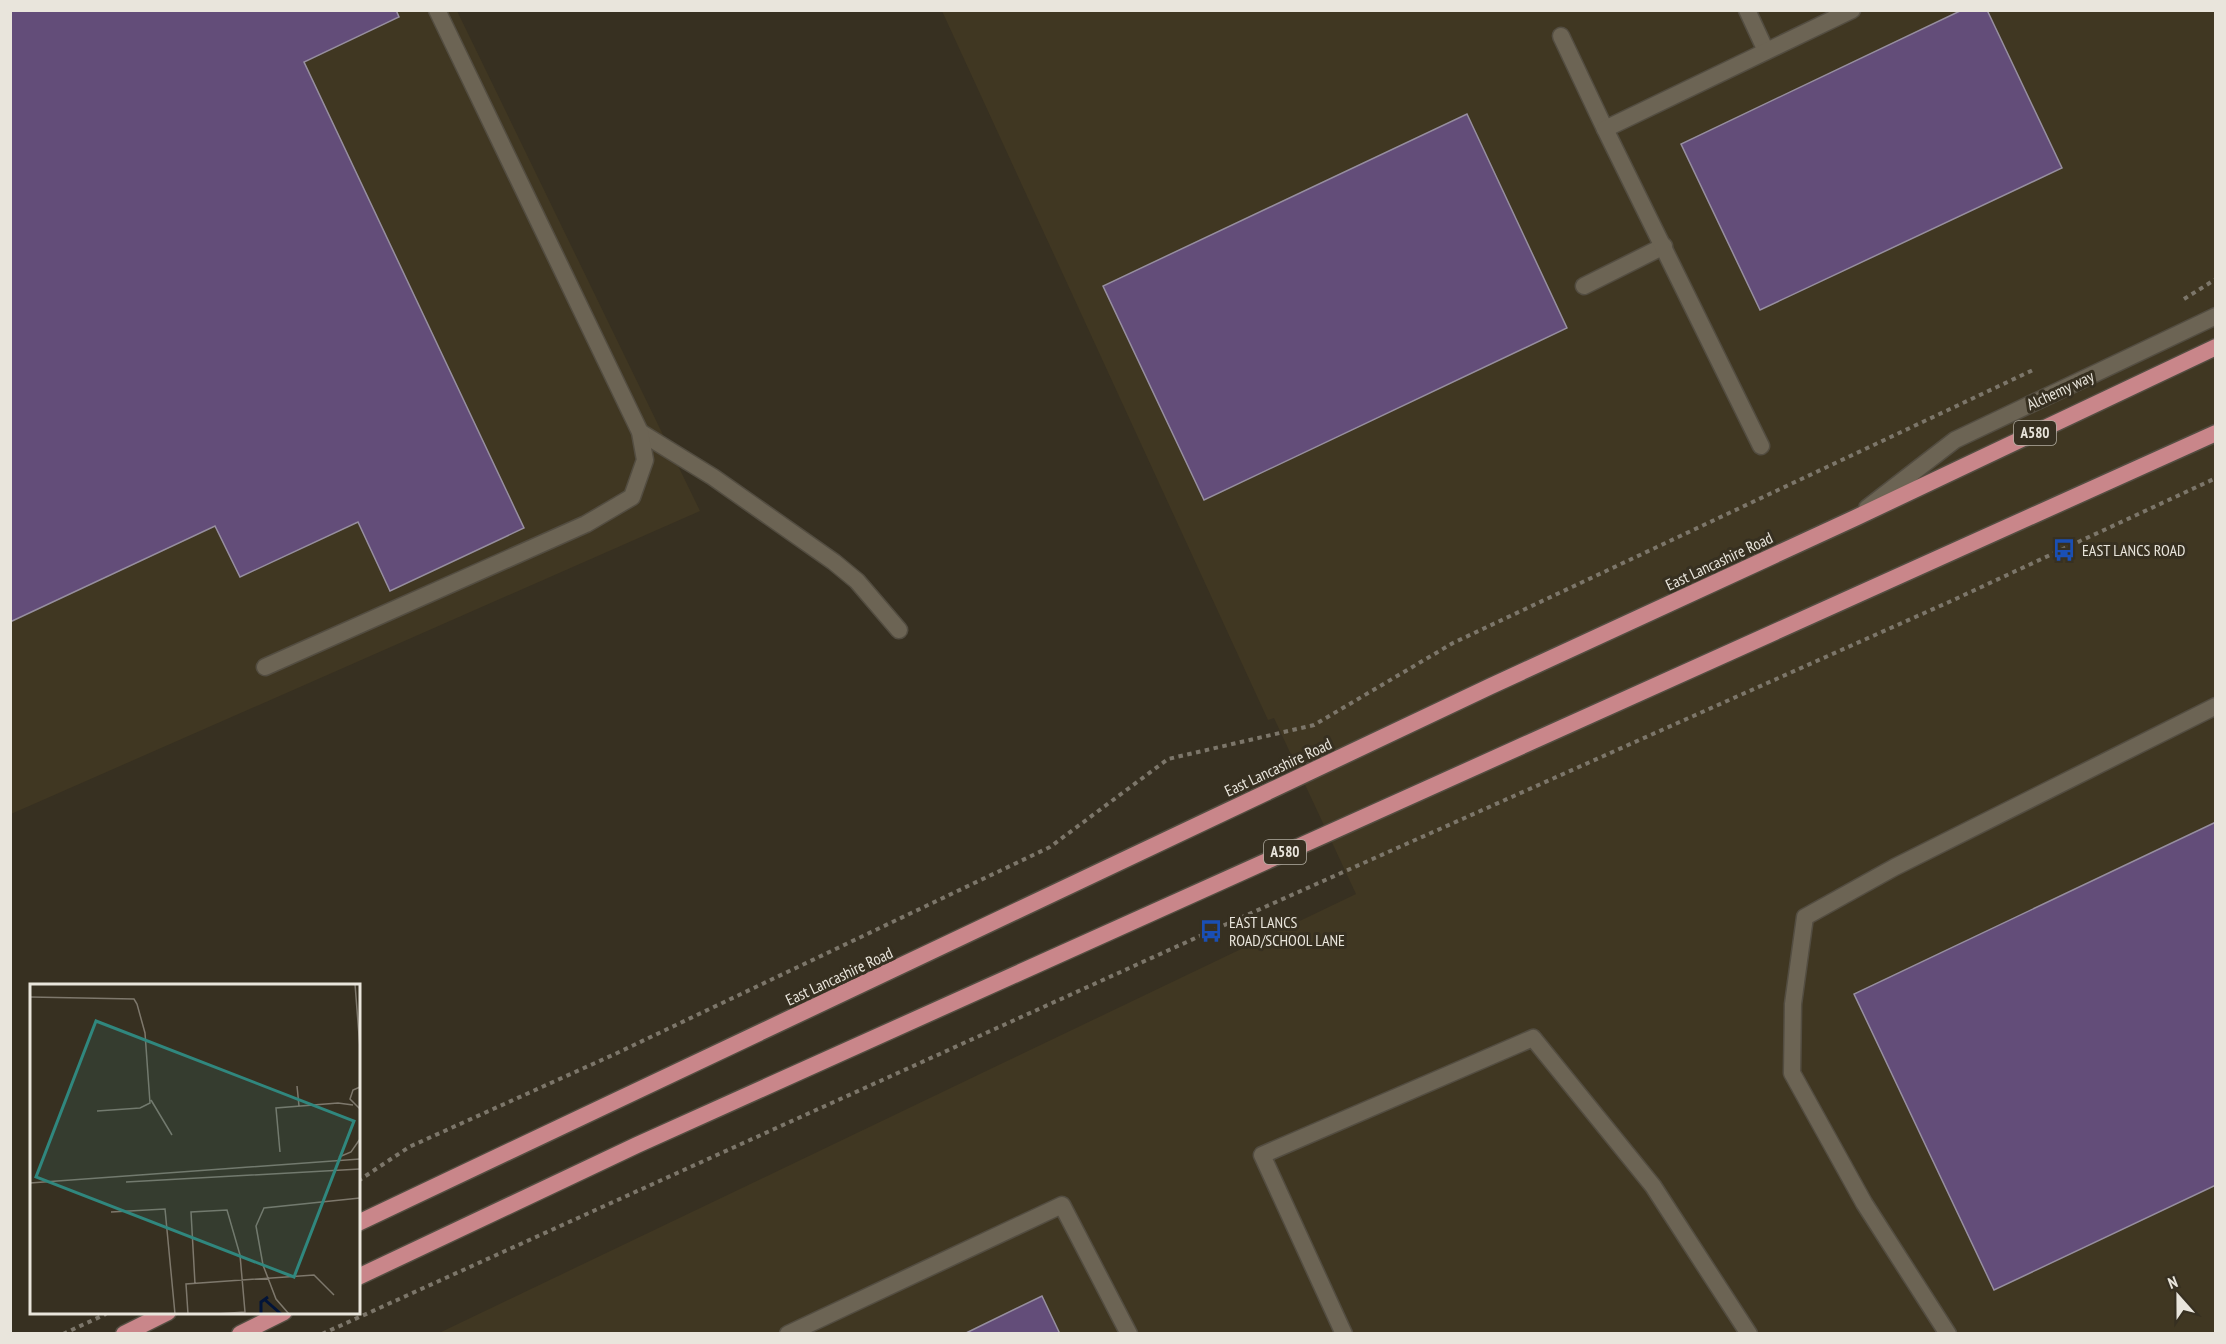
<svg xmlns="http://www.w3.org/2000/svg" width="2226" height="1344" viewBox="0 0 2226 1344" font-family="'PT Sans Narrow',sans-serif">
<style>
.built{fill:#403722}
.building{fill:#634d79;stroke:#978fa0;stroke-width:1.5}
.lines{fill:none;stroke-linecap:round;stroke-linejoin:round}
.service-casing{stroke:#534d41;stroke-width:19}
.minor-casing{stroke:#534d41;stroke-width:19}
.trunk-casing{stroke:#534d41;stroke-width:19}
.path{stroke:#7c766a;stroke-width:4;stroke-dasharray:4.5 4.5;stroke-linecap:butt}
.service{stroke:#6c6454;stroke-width:16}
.minor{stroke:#6c6454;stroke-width:16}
.trunk{stroke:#c9868a;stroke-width:16}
.labels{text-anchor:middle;stroke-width:6;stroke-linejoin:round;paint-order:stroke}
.shield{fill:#373021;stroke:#b4afa4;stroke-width:1.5}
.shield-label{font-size:15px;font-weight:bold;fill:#e9e5dc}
.street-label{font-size:16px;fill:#e9e5dc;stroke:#373021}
.poi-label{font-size:16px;fill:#e9e5dc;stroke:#373021;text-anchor:start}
.inset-river{fill:none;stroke:#031438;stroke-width:3}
.inset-road{fill:none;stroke:#7e786c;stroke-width:1.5}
.view{fill:#30877e;fill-opacity:0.15;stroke:#30877e;stroke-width:3}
.inset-edge{fill:none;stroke:#e9e5dc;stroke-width:3}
</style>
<rect width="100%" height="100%" fill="#373021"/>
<g class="built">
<polygon points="11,11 457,11 700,511 11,814"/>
<polygon points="942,11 2215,11 2215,1333 437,1334 1356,894 1274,718 1268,720"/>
</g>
<g class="building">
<polygon points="10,10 396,10 399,17 304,62 524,528 390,591 358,522 240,577 215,526 10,622"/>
<polygon points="1962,10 1987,10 2062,168 1760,310 1681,144"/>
<polygon points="1467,114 1567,328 1204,500 1103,286"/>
<polygon points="2216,822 2216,1185 1994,1290 1854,994"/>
<polygon points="1042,1296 1060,1334 964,1334"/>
</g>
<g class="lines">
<g class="service-casing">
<g id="service">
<polyline points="1747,10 1766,51"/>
<polyline points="1584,286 1664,246"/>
<polyline points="640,432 713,477 834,562 857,581 899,630"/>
<polyline points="265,667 586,524 632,497 645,460 640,432 437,10"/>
<polyline points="788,1334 1062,1205 1129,1334"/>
<polyline points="1344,1334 1262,1155 1533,1038 1653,1186 1749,1334"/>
<polyline points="1948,1334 1864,1203 1792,1073 1793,1004 1805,917 1895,867 2216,706"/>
</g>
</g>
<g class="minor-casing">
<g id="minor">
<polyline points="1561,36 1605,129"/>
<polyline points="1761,446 1605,129 1852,10"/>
<polyline points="1867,508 1955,440 2216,316"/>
</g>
</g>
<g class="trunk-casing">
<g id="trunk">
<polyline points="358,1223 1491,686 1855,518 2216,347"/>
<polyline points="358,1277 637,1145 2216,433"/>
<polyline points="124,1334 168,1312"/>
<polyline points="240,1334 284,1312"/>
</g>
</g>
<g class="path">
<polyline points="2184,299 2216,279"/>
<polyline points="358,1181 409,1147 615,1054 1050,847 1168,759 1314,725 1453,643 2033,370"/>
<polyline points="63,1334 106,1314"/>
<polyline points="322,1334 1211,931 1949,602 2216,478"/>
</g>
<use href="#service" class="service"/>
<use href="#minor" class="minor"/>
<use href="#trunk" class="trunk"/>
</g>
<defs>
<g id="bus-bare" transform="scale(1.8)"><path d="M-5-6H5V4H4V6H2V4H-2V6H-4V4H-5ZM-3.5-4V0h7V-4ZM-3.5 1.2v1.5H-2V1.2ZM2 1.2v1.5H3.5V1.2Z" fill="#1a4fb4" stroke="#373021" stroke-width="2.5" paint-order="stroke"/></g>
</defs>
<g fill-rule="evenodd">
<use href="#bus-bare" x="2064" y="550"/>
<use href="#bus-bare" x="1211" y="931"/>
</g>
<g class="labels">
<g class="shield">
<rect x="2014" y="421" width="42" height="24" rx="4.5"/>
<rect x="1264" y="840" width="42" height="24" rx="4.5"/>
</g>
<g class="shield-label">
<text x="2035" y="438">A580</text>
<text x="1285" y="857">A580</text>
</g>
<g class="street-label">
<text transform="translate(2060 390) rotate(-25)" y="6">Alchemy way</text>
<text transform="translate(1719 561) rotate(-25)" y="6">East Lancashire Road</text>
<text transform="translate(1278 767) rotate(-25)" y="6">East Lancashire Road</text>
<text transform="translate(839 976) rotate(-25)" y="6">East Lancashire Road</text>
</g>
<g class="poi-label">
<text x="2082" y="556">EAST LANCS ROAD</text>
<text x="1229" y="928">EAST LANCS<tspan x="1229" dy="18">ROAD/SCHOOL LANE</tspan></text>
</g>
</g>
<g transform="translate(30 984)">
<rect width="330" height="330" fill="#373021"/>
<path class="inset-river" d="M234,315L251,330M231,330V318L238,313"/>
<path class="inset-road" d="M325,0L330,64M0,13L104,15L107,20L115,49L120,119L110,124L67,127M267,102L269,122M330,103L323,106L320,115L330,125M121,116L142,151M250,168L246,124L308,119L323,121M309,173L321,168L330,155M96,198L330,185M0,199L330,175M81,228L135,225L145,330M165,300L161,228L197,226L210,271L215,328L187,330M158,330L156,300L284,291L304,311M259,330L246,315L233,281L226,242L234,224L330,214"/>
<path class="view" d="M66,37L324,137L264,293L6,193Z"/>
<rect width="330" height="330" class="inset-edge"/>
</g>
<rect width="2226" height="1344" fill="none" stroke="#e9e5dc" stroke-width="24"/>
<g transform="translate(2178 1296) rotate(339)" stroke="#373021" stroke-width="4.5" paint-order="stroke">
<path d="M0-4.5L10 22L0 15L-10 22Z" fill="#e9e5dc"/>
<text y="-9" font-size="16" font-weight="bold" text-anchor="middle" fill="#e9e5dc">N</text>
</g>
</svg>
